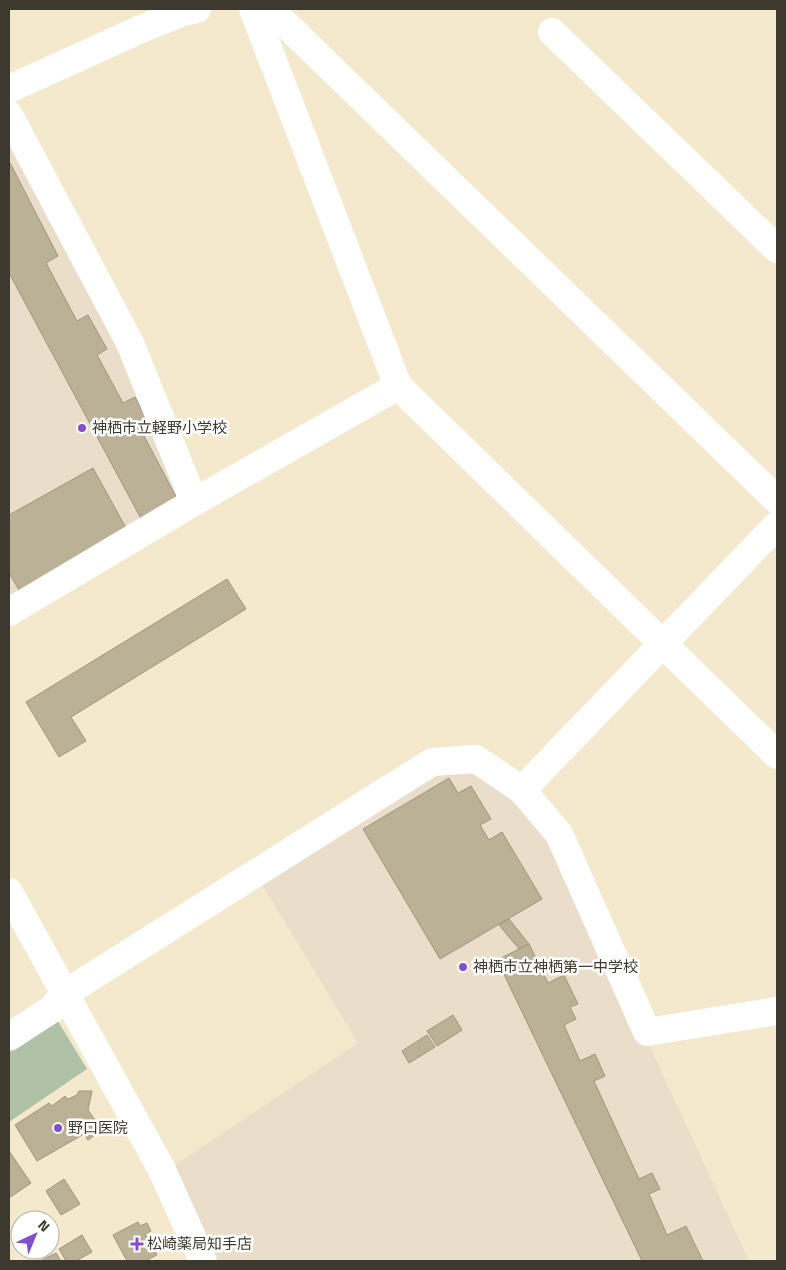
<svg xmlns="http://www.w3.org/2000/svg" width="786" height="1270" viewBox="0 0 786 1270" font-family="'Titillium Web','Noto Sans JP',sans-serif">
<style>
.education{fill:#eadeca}
.green{fill:#afc1a6}
.building{fill:#bbb196;stroke:#a0967b}
.lines{fill:none;stroke-linecap:round;stroke-linejoin:round}
.minor{stroke:#fff;stroke-width:28}
.poi-dot{fill:#8250c8;stroke:#fff;stroke-width:2}
.labels{text-anchor:middle;stroke-width:5;stroke-linejoin:round;paint-order:stroke}
.poi-label{font-size:15px;fill:#3e392e;stroke:#fff;text-anchor:start}
</style>
<rect width="100%" height="100%" fill="#f4e9cd"/>
<g class="education">
<polygon points="9,143 122,352 187,504 9,606"/>
<polygon points="456,765 496,783 532,809 578,891 749,1261 218,1261 172,1167 358,1043 260,881"/>
</g>
<polygon class="green" points="56,1018 87,1069 9,1122 9,1049"/>
<g class="building">
<polygon points="9,161 58,256 46,263 77,321 88,315 107,349 97,355 123,403 135,397 152,429 143,434 181,506 145,526 9,273"/>
<polygon points="93,468 126,528 19,590 9,573 9,515"/>
<polygon points="227,579 246,609 71,717 86,741 59,757 26,702"/>
<polygon points="449,778 458,793 471,786 491,819 480,825 489,840 502,832 542,899 440,959 363,829"/>
<polygon points="509,919 529,944 519,949 499,925"/>
<polygon points="529,944 548,983 564,975 578,1004 570,1007 576,1019 564,1025 580,1061 595,1054 605,1076 594,1081 639,1179 652,1173 660,1189 649,1194 667,1235 686,1226 703,1261 642,1261 497,960"/>
<polygon points="453,1015 462,1030 437,1046 427,1031"/>
<polygon points="427,1035 435,1047 409,1063 402,1051"/>
<polygon points="79,1091 92,1091 88,1110 102,1130 88,1140 84,1134 37,1161 15,1125 49,1103 52,1106 65,1096 68,1099 77,1095"/>
<polygon points="9,1151 31,1183 9,1198"/>
<polygon points="64,1179 80,1204 61,1215 46,1191"/>
<polygon points="138,1222 140,1226 147,1223 151,1231 145,1234 157,1255 145,1261 127,1261 113,1235"/>
<polygon points="82,1235 92,1252 76,1261 66,1261 59,1249"/>
<polygon points="56,1253 61,1261 40,1261"/>
</g>
<g class="lines">
<g class="minor">
<polyline points="253,9 398,386"/>
<polyline points="270,9 777,500"/>
<polyline points="552,32 777,249"/>
<polyline points="9,89 141,29 183,12 197,9"/>
<polyline points="9,115 130,343 194,502"/>
<polyline points="9,612 194,502 398,386 777,755"/>
<polyline points="522,790 777,525"/>
<polyline points="9,892 161,1168 203,1261"/>
<polyline points="9,1037 52,1009 64,994 432,762 476,759 522,790 559,834 647,1032 777,1011"/>
</g>
</g>
<g class="poi-dot">
<circle cx="82" cy="428" r="5"/>
<circle cx="463" cy="967" r="5"/>
<circle cx="58" cy="1128" r="5"/>
<path d="M134.5 1236.5h5v5h5v5h-5v5h-5v-5h-5v-5h5z"/>
</g>
<g class="labels">
<g class="poi-label">
<text x="92" y="433">神栖市立軽野小学校</text>
<text x="473" y="972">神栖市立神栖第一中学校</text>
<text x="68" y="1133">野口医院</text>
<text x="147" y="1249">松崎薬局知手店</text>
</g>
</g>
<rect width="786" height="1270" fill="none" stroke="#3e392e" stroke-width="20"/>
<g transform="translate(35 1235) rotate(44)"><circle r="24" fill="#ffffff" stroke="#b2b0ab"/>
<path d="M0-4L9 19L0 12L-9 19Z" fill="#8250c8"/>
<text y="-8" font-size="14" font-weight="bold" text-anchor="middle" fill="#3e392e">N</text>
</g>
</svg>
